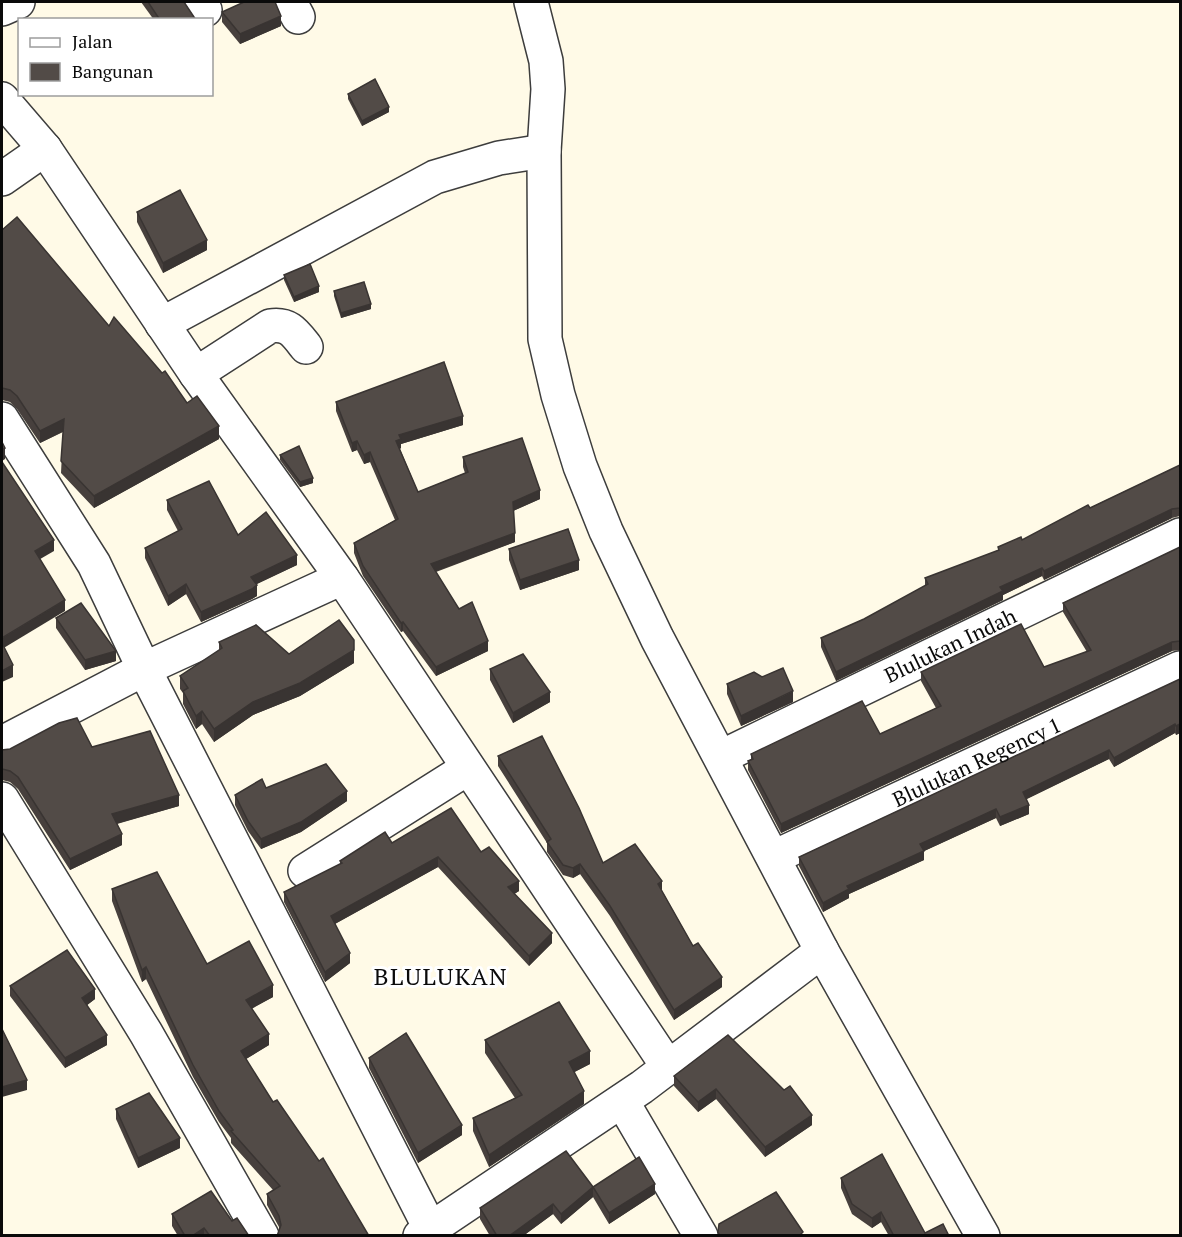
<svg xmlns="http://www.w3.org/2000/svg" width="1182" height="1237" viewBox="0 0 1182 1237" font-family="'PT Serif',serif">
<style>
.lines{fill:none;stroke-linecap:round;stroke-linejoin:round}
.minor-casing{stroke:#3d3d3d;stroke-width:36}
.minor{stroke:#fff;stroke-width:33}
.wall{fill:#47403d}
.shaded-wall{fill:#393432}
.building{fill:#524b47;stroke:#393432;stroke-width:1.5}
.labels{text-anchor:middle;stroke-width:6;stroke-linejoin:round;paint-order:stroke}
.street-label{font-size:21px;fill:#0a0a0a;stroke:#fff}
.quarter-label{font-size:24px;letter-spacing:1.5px;fill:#0a0a0a;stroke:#fff}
</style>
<rect width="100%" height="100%" fill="#fffae7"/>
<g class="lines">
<g class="minor-casing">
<g id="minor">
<polyline points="201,2 205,10"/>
<polyline points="290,2 298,17"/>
<polyline points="531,2 546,61 548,89 544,151 545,339 558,395 580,466 606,531 657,638 822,951 983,1236"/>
<polyline points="2,9 18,2"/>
<polyline points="2,99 45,149 196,374 342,578 668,1067"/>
<polyline points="2,179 45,149"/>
<polyline points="162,324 435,177 499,158 544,151"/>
<path d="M196,374L270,326C289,323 295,333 306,347"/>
<polyline points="2,419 94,564 144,669 434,1236"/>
<polyline points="2,743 144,669 342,578"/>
<path id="s1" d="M721,757L1180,535"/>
<polyline points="2,799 146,1033 262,1236"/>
<path id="s2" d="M774,857L1180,668"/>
<polyline points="305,871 468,768"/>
<polyline points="622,1101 701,1236"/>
<polyline points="420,1236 642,1087 822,951"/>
</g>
</g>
<use href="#minor" class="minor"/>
</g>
<g class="wall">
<polygon points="141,2 184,2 196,20 154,20"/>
<polygon points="222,12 281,26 240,44 222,22"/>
<polygon points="348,94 389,112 362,126 348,99"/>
<polygon points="137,212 207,250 163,273 137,222"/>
<polygon points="2,230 109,326 187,403 219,439 94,508 61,473 63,432 40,443 17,409 10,402 2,400"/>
<polygon points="284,275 319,292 294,302 284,280"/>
<polygon points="334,291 371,309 341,318 334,296"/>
<polygon points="336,402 463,425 401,444 401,448 400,449 418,492 465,473 463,467 463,457 540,499 513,511 515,542 436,572 459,609 488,651 436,676 403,631 401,632 363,576 354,553 354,543 395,520 370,462 364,464 357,450 352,452 336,411"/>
<polygon points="280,455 313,483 300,487 280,460"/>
<polygon points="1180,465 1180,516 1172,518 1044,580 1042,576 1003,595 1003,600 836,681 821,647 821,638 864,619 925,586 925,578 998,551 998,547 1022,540"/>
<polygon points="167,500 238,535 297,565 256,584 257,596 252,599 201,622 186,594 168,606 145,558 145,548 178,531 167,510"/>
<polygon points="1180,547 1180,650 1172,651 781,833 748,770 748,761 751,759 751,754 880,734 936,708 921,681 921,672 1044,667 1087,652 1063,612 1063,603"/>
<polygon points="509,549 579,570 520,590 509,560"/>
<polygon points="56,618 116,661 85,670 56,628"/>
<polygon points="219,642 289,654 354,663 300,696 253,715 214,742 202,724 196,729 183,704 183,693 180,689 180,676 219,651"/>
<polygon points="490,669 550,702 513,723 490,680"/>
<polygon points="1180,679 1180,733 1176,735 1175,733 1114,767 1109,759 1026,799 1029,814 1000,826 996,818 924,851 924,860 849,894 849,898 823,912 799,866 799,857"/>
<polygon points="727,684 793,702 741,726 727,694"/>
<polygon points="92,747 179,806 117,824 122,845 70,870 18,789 10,782 2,780 2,750"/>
<polygon points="498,756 603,863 662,891 693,946 722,987 674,1020 610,916 580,874 573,878 563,875 547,852 547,843 498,766"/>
<polygon points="266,788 347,801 301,832 261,849 248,831 235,805 235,795"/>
<polygon points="392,843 481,852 519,891 514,894 552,943 529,966 438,867 335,924 350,963 325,982 284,902 284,892 340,864 340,861"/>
<polygon points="112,889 207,964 273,997 252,1008 269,1045 246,1059 273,1102 319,1161 278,1234 279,1230 279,1227 267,1205 267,1194 273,1190 231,1143 231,1138 219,1122 193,1077 146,979 142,982 112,901"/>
<polygon points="10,986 95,999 87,1005 107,1045 65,1068 10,996"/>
<polygon points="728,1035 812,1125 765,1157 716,1099 698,1112 674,1086 674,1076"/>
<polygon points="485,1040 590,1064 574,1072 584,1104 489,1167 473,1131 473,1118 515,1098 485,1053"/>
<polygon points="369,1058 462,1135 418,1163 369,1068"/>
<polygon points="116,1109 180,1148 138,1168 116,1119"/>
<polygon points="841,1178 925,1233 949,1236 889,1236 881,1222 872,1228 852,1214 841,1188"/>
<polygon points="593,1187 655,1194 609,1224 593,1197 561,1224 553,1214 523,1236 490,1236 480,1219 480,1208"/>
<polygon points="172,1214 232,1221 249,1236 178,1236 172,1226"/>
</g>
<g class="shaded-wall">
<polygon points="281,16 281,26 240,44 240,34"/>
<polygon points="389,107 389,112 362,126 362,121"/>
<polygon points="207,240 207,250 163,273 163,263"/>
<polygon points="319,286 319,292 294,302 294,297"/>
<polygon points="371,304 371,309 341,318 341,313"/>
<polygon points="463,416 463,425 401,444 401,448 396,450 396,441 399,435"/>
<polygon points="64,419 64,431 40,443 40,431"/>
<polygon points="219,426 219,439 94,508 94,496"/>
<polygon points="357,441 357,450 352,452 352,443"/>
<polygon points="5,448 5,459 2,461 2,449"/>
<polygon points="370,452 370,462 364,464 364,455"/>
<polygon points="313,478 313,483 300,487 300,482"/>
<polygon points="540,490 540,499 513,511 513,502"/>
<polygon points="1172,509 1172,518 1044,580 1044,571"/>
<polygon points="515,533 515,542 431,573 431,564"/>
<polygon points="54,540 54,551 35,562 35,551"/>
<polygon points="297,555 297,565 251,587 251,577"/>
<polygon points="579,560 579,570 520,590 520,580"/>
<polygon points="1042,568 1042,576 1003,595 1003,600 836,681 836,672 1000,587"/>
<polygon points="186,584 186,594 168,606 168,596"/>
<polygon points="257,585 257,596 252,599 201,622 201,612"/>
<polygon points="65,600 65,611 2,649 2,638"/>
<polygon points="403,622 403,631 401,632 401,623"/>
<polygon points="488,641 488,651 436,676 436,667"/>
<polygon points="1172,642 1172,651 781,833 781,824"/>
<polygon points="354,650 354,663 300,696 253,715 214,742 214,729 253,702"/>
<polygon points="116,651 116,661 85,670 85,660"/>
<polygon points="13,665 13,677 2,682 2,671"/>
<polygon points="793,691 793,702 741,726 741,716"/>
<polygon points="550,692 550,702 513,723 513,713"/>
<polygon points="202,711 202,724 196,729 196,716"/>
<polygon points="1175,724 1175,733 1114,767 1114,758"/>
<polygon points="1180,724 1180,733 1176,735 1176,726"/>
<polygon points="1109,750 1109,759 1023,801 1023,792"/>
<polygon points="347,791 347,801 301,832 261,849 261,839"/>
<polygon points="179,795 179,806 112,825 112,814"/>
<polygon points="1029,805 1029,814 1000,826 1000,817"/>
<polygon points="996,809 996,818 920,853 920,844"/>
<polygon points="122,834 122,845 70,870 70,859"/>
<polygon points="924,851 924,860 849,894 849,898 823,912 823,903 847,886"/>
<polygon points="438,857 438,867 331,926 331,916"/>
<polygon points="580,864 580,874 573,878 573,868"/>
<polygon points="519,881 519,891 508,898 508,887"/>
<polygon points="662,881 662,891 658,884"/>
<polygon points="552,933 552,943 529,966 529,956"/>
<polygon points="350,953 350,963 325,982 325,972"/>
<polygon points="146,967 146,979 142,982 142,970"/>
<polygon points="722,977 722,987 674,1020 674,1010"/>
<polygon points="273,985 273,997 246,1012 246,1000"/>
<polygon points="95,989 95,999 82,1009 82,998"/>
<polygon points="269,1034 269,1045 241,1062 241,1051"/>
<polygon points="107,1035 107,1045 65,1068 65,1058"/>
<polygon points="590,1051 590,1064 569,1075 569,1062"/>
<polygon points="27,1080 27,1090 2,1097 2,1087"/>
<polygon points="716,1089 716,1099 698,1112 698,1102"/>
<polygon points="584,1091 584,1104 489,1167 489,1155"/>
<polygon points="812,1115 812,1125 765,1157 765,1147"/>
<polygon points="462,1125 462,1135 418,1163 418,1153"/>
<polygon points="180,1138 180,1148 138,1168 138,1158"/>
<polygon points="655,1184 655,1194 609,1224 609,1213"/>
<polygon points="593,1187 593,1197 561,1224 561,1214"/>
<polygon points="553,1204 553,1214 523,1236 509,1236"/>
<polygon points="881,1212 881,1222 872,1228 872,1218"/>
<polygon points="204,1228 204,1236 192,1236"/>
</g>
<g class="building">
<polygon points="148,2 184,2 196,20 160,20"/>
<polygon points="244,2 275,2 281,16 240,34 222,12"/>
<polygon points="375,79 389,107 362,121 348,94"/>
<polygon points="180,190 207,240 163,263 137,212"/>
<polygon points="17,217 109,326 114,317 162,373 165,371 187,403 197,396 219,426 94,496 61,461 64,419 40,431 17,396 10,390 2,388 2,230"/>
<polygon points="310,264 319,286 294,297 284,275"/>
<polygon points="364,282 371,304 341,313 334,291"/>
<polygon points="444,362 463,416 399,435 401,439 396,441 418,492 468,472 463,457 522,438 540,490 513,502 515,533 431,564 459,609 472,602 488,641 436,667 403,622 401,623 363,566 354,543 398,519 370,452 364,455 357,441 352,443 336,402"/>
<polygon points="2,442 5,448 2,449"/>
<polygon points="299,446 313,478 300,482 280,455"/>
<polygon points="2,462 54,540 35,551 65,600 2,638"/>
<polygon points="1180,465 1180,508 1172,509 1044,571 1042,568 1000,587 1003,591 836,672 821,638 864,619 928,584 925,578 999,550 998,547 1021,537 1022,540 1088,505 1090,508"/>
<polygon points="209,481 238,535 266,512 297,555 251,577 257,585 252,589 201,612 186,584 168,596 145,548 182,529 167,500"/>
<polygon points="568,529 579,560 520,580 509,549"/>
<polygon points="1180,547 1180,641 1172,642 781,824 748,761 753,759 751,754 862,701 880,734 941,706 921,672 1021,624 1044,667 1091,650 1063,603"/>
<polygon points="81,603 116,651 85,660 56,618"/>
<polygon points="339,620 354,640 354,650 300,683 253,702 214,729 202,711 196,716 183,691 188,688 180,676 222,648 219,642 256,625 289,654"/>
<polygon points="2,643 13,665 2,671"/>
<polygon points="523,654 550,692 513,713 490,669"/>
<polygon points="783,668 793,691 741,716 727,684 754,672 762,677"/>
<polygon points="1180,679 1180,724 1176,726 1175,724 1114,758 1109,750 1023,792 1029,805 1000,817 996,809 920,844 924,851 847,886 849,889 823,903 799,857"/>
<polygon points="77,718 92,747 150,731 179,795 112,814 122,834 70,859 18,777 10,771 2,769 2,750 10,749 59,723"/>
<polygon points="542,736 579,808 603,863 635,844 662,881 658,884 693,946 698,943 722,977 674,1010 610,906 580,864 573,868 563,865 547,842 551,839 498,756"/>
<polygon points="326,764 347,791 301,822 261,839 248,821 235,795 262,779 266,788"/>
<polygon points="451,808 481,852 489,847 519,881 508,887 552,933 529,956 438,857 331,916 350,953 325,972 284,892 342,863 340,861 385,832 392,843"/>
<polygon points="157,872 207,964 249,941 273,985 246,1000 269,1034 241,1051 273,1102 277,1100 319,1161 323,1158 369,1236 277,1236 281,1225 279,1216 267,1194 280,1186 231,1131 233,1130 219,1111 193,1065 146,967 142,970 112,889"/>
<polygon points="67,950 95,989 82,998 107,1035 65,1058 10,986"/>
<polygon points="559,1002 590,1051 569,1062 584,1091 489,1155 473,1118 522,1095 485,1040"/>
<polygon points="2,1029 27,1080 2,1087"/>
<polygon points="406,1033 462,1125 418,1153 369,1058"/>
<polygon points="728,1035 784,1090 790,1086 812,1115 765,1147 716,1089 698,1102 674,1076"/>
<polygon points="149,1093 180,1138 138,1158 116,1109"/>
<polygon points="566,1151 593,1187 561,1214 553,1204 509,1236 497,1236 480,1208"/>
<polygon points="882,1154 925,1233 943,1224 949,1236 894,1236 881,1212 872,1218 852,1204 841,1178"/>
<polygon points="639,1157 655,1184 609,1213 593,1187"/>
<polygon points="211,1191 232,1221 237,1218 249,1236 210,1236 204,1228 192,1236 185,1236 172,1214"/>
<polygon points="776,1192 803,1232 799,1236 720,1236 718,1232 719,1224"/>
</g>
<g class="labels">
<g class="street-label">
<text dy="7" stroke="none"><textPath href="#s1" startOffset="255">Blulukan Indah</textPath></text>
<text dy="7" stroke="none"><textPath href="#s2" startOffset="224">Blulukan Regency 1</textPath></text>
</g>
<g class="quarter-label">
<text x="441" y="985">BLULUKAN</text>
</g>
</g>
<rect width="1182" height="1237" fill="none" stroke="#0a0a0a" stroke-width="6"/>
<rect x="18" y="18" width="195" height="78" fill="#ffffff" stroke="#9d9d9d" stroke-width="1.5"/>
<rect x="30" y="38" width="30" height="9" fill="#ffffff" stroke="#9d9d9d" stroke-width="1.5"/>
<text x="72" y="48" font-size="18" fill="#0a0a0a">Jalan</text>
<rect x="30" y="63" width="30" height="18" fill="#524b47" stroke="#9d9d9d" stroke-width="1.5"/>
<text x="72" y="78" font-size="18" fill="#0a0a0a">Bangunan</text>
</svg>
